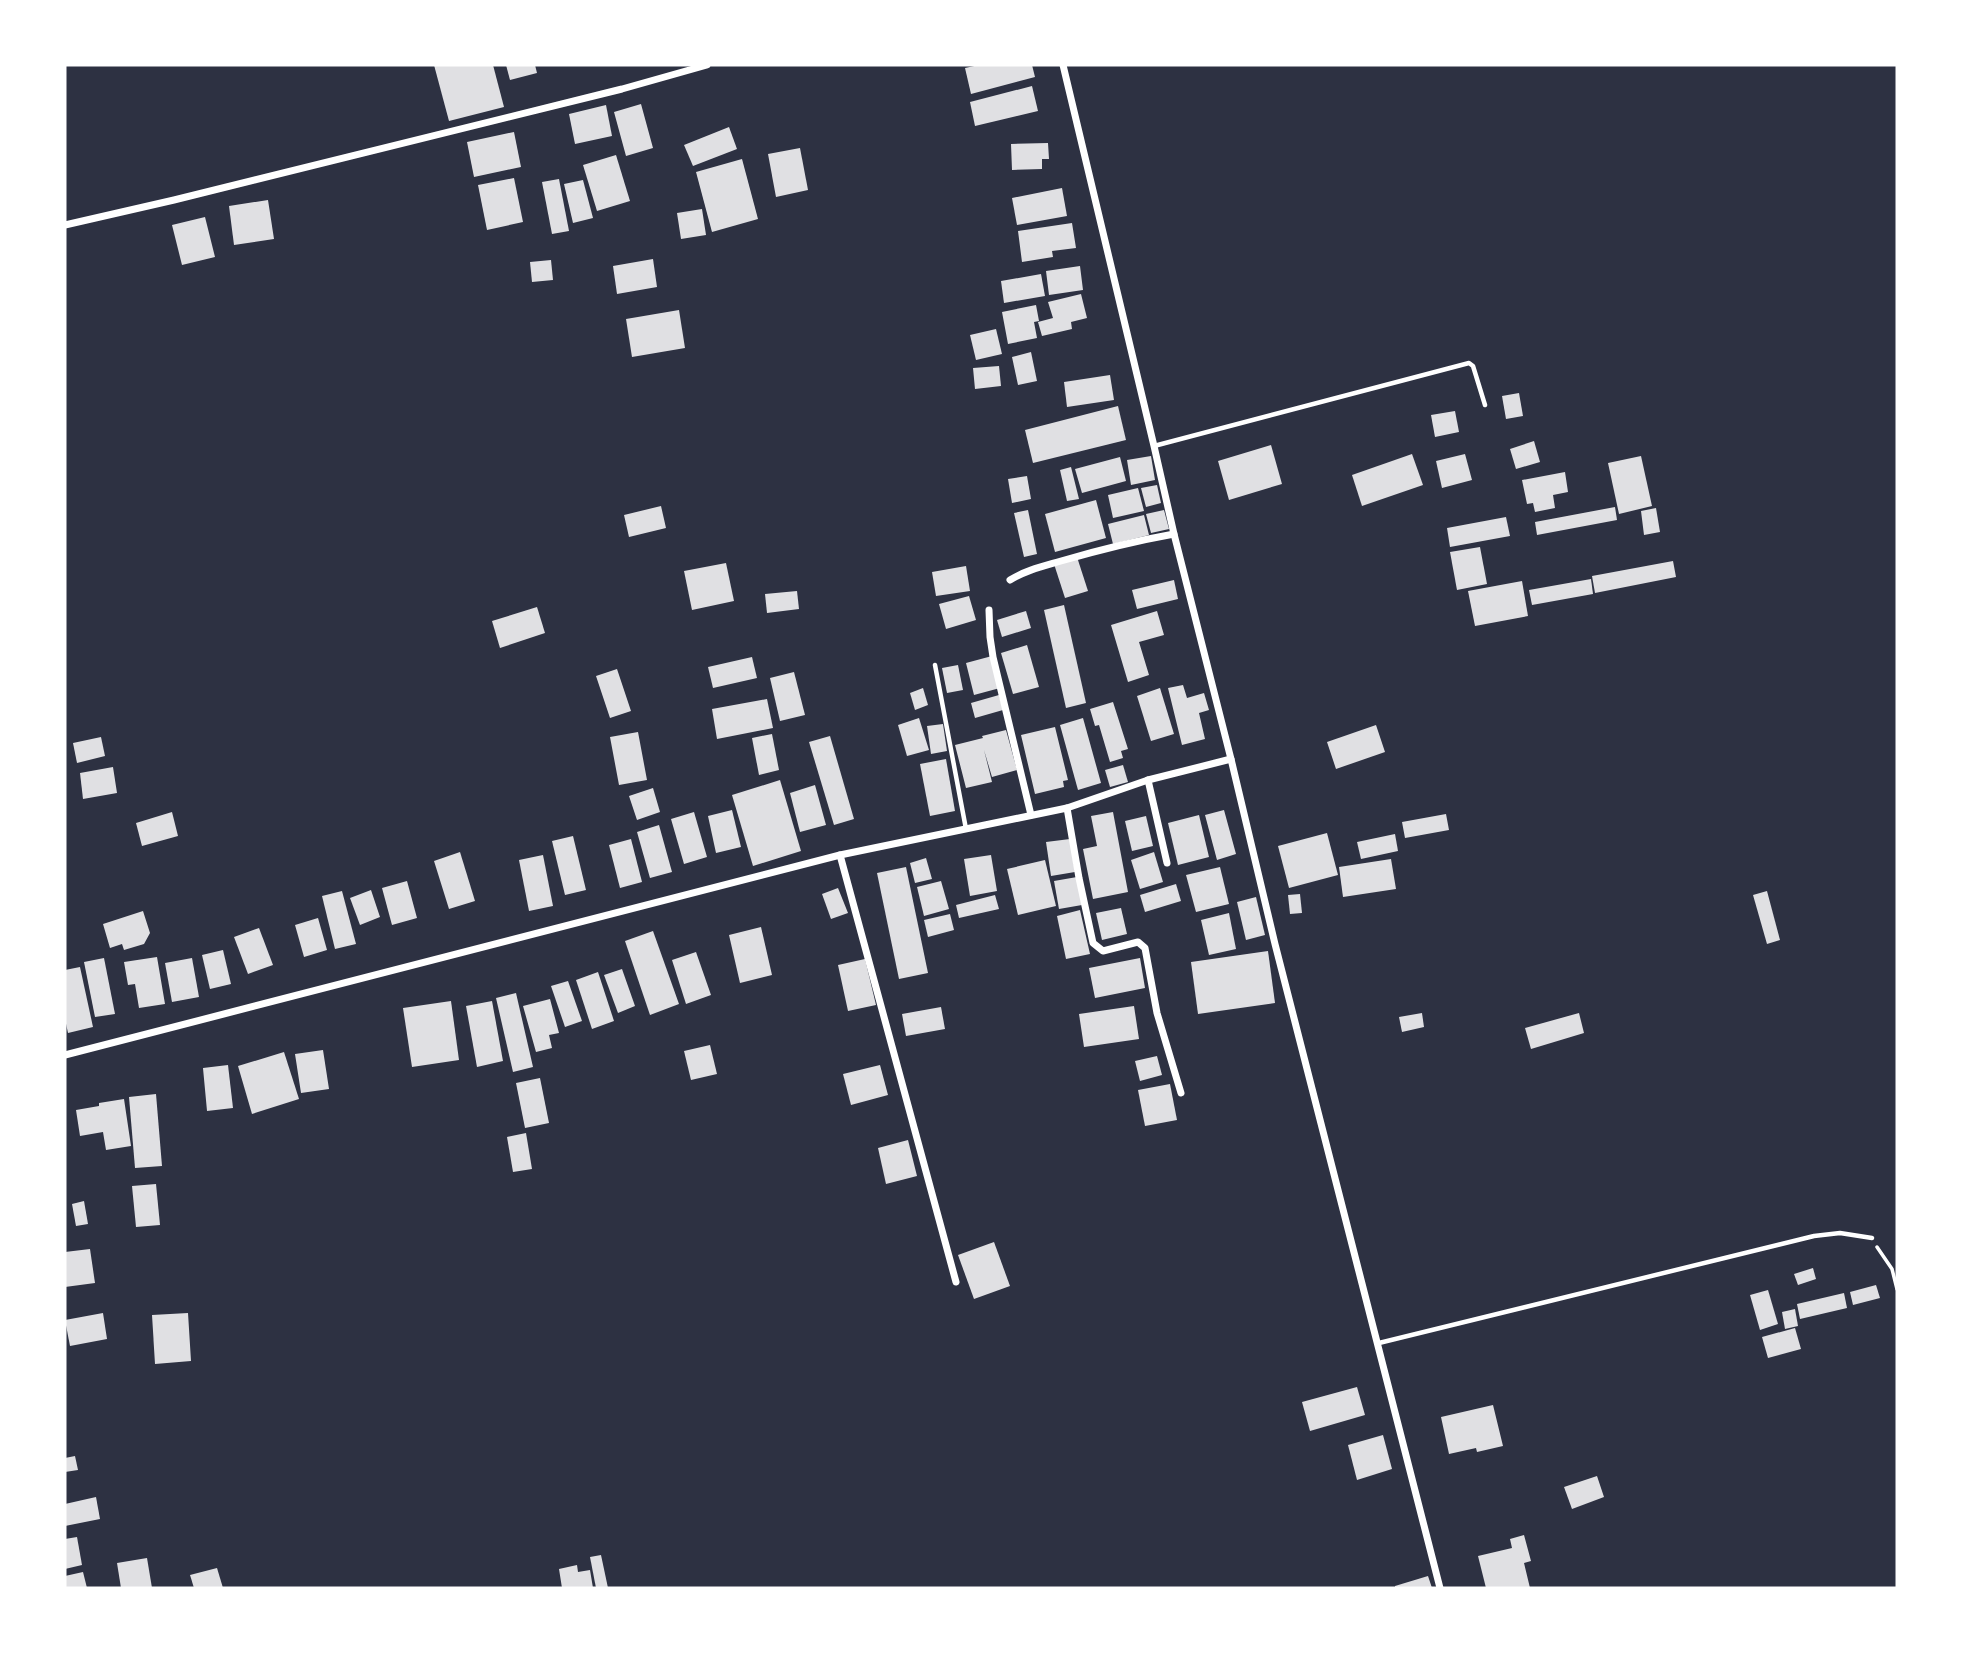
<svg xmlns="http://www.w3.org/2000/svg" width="1962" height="1653" viewBox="0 0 1962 1653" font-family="'Public Sans',sans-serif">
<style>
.building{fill:#e0e0e3}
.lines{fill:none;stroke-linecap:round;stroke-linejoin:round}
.path{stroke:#fff;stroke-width:3.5}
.service{stroke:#fff;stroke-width:4.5}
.minor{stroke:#fff;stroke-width:7}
</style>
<rect width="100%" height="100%" fill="#2d3142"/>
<g class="building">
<polygon points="434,65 493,65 504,107 449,121"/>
<polygon points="506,65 535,65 537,73 510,80"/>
<polygon points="979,65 1032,65 1035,77 971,94 965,68"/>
<polygon points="1032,86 1038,111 975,126 970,102"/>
<polygon points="641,104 653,148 626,156 614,112"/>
<polygon points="606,105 612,136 575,144 569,114"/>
<polygon points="729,127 737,149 693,166 684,145"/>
<polygon points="514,132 521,167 474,177 467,142"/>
<polygon points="1048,143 1049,159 1042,159 1042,169 1012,170 1011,144"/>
<polygon points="800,148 808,190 776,197 768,154"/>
<polygon points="616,155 630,201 597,211 583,165"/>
<polygon points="742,159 758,219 712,232 696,172"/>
<polygon points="514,178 523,222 487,230 478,185"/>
<polygon points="559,179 569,231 552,234 542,182"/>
<polygon points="583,180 593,218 573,223 564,184"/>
<polygon points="1062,188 1067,216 1017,225 1012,198"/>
<polygon points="268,200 274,239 234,245 229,206"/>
<polygon points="702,209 706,235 681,239 677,213"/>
<polygon points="205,217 215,257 182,265 172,225"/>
<polygon points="1072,223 1076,248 1052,251 1053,257 1022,262 1018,231"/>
<polygon points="653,259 657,287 617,294 613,266"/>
<polygon points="551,260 553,280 532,282 530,262"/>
<polygon points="1080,266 1083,290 1049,295 1046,271"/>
<polygon points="1041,274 1045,296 1004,303 1001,281"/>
<polygon points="1081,294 1087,318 1071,322 1072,329 1042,336 1038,322 1053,318 1048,302"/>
<polygon points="1036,305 1039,321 1034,322 1037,338 1008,344 1002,312"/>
<polygon points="679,310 685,348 632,357 626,319"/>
<polygon points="996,329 1002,354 976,360 970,335"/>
<polygon points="1031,352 1037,381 1018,385 1012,357"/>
<polygon points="999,366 1001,386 975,389 973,368"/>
<polygon points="1110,375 1114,400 1067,407 1064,382"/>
<polygon points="1519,393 1523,416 1506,419 1502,396"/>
<polygon points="1118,406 1126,440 1033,463 1025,430"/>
<polygon points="1455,411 1459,432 1435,437 1431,415"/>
<polygon points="1534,441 1540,462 1516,469 1510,449"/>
<polygon points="1271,445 1282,484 1229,500 1218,461"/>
<polygon points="1412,454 1423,485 1362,506 1352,475"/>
<polygon points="1465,454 1472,480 1442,488 1436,461"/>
<polygon points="1151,456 1155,480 1131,485 1127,460"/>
<polygon points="1641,456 1652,506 1619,514 1608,463"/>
<polygon points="1120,457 1126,481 1082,493 1075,469"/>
<polygon points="1071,467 1079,499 1067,501 1060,470"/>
<polygon points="1565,472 1568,492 1553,495 1555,508 1535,512 1533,503 1527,504 1522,480"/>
<polygon points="1027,476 1031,499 1012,503 1008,479"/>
<polygon points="1157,485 1161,503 1146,507 1141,488"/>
<polygon points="1138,488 1144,511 1113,518 1108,495"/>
<polygon points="1096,500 1106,538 1055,552 1045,514"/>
<polygon points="661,506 666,528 629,537 624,515"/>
<polygon points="1615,507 1617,520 1537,535 1535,522"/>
<polygon points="1656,508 1660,532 1644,535 1641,511"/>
<polygon points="1028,510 1037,554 1024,557 1014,513"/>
<polygon points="1164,510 1169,529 1151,533 1146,514"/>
<polygon points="1144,515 1149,535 1113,544 1108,524"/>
<polygon points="1506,517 1510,536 1450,547 1447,528"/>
<polygon points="1480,547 1487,584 1457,590 1450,552"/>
<polygon points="1077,557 1088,591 1065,598 1054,564"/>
<polygon points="1673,561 1676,577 1595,593 1592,576"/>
<polygon points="726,563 734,601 692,610 684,571"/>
<polygon points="966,566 970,591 936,596 932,572"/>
<polygon points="1591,579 1593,594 1532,605 1529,590"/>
<polygon points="1174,580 1178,599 1137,609 1132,590"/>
<polygon points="1522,581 1528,616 1475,626 1468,591"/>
<polygon points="797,591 799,609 767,613 765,594"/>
<polygon points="969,596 976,620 946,629 939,604"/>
<polygon points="1064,605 1086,703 1066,708 1044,610"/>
<polygon points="537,607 545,633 500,648 492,621"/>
<polygon points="1026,611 1031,628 1002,637 997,620"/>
<polygon points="1157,611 1164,635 1139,642 1149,675 1128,682 1111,625"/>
<polygon points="1027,645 1039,687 1013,694 1001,653"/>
<polygon points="992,656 1000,688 974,695 966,663"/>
<polygon points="752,657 757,678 713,688 708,667"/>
<polygon points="958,665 963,690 947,693 942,668"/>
<polygon points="617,669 631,711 610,718 596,676"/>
<polygon points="794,672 805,715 780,721 770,678"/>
<polygon points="1183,685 1187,698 1204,693 1209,710 1199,713 1205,739 1182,745 1168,688"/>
<polygon points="923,688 928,705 915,710 910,693"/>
<polygon points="1160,688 1174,734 1151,741 1137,696"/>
<polygon points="999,695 1003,710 975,718 971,703"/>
<polygon points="767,699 773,728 717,739 712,709"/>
<polygon points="1113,702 1128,749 1121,751 1123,758 1110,762 1099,725 1095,726 1090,709"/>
<polygon points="919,718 929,750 907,756 898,725"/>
<polygon points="1083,718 1101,783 1078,790 1060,725"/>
<polygon points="943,724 947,751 931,754 927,726"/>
<polygon points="1376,725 1385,752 1336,769 1327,742"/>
<polygon points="1055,727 1068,780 1063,781 1064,787 1035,794 1021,735"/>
<polygon points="1006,730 1017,770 992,777 984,750 992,782 966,788 955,745 983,738 982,736"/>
<polygon points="638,732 647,780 619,785 610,737"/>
<polygon points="772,734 779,770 759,775 752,738"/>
<polygon points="830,736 854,819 834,825 809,742"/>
<polygon points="101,737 105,756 77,763 73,743"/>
<polygon points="946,759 955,811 930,816 920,764"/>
<polygon points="1123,765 1128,782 1110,787 1105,770"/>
<polygon points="113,767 117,793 83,799 80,773"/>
<polygon points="780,780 801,851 753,866 732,795"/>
<polygon points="815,785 826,825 800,832 790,793"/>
<polygon points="653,788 660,812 637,820 629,796"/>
<polygon points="732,810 741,847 716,853 708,816"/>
<polygon points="1224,810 1236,854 1217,860 1205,815"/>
<polygon points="172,812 178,836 142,846 136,823"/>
<polygon points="694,812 707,857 684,864 671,819"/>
<polygon points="1113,812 1128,892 1093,899 1083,849 1097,846 1091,816"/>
<polygon points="1446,814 1449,830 1405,838 1402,822"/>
<polygon points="1199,815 1209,857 1178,865 1168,823"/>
<polygon points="1146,816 1153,846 1132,851 1125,821"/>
<polygon points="659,825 672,872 650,878 637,832"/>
<polygon points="1327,833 1338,875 1289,888 1278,846"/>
<polygon points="1395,834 1398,851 1361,859 1357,842"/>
<polygon points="573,836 586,890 565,895 552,841"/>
<polygon points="631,839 642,882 620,888 609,845"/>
<polygon points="1070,839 1075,872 1051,876 1046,842"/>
<polygon points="460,852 475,901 449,909 434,861"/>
<polygon points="1154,852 1163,882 1140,889 1131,860"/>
<polygon points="543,855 553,906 529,911 519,860"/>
<polygon points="991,855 997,891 970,896 964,859"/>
<polygon points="926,858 932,879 915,883 910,863"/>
<polygon points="1391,859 1396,889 1343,897 1339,867"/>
<polygon points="1045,860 1056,906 1018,915 1007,869"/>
<polygon points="906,867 928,973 899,979 877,873"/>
<polygon points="1220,867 1229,904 1196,912 1186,875"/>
<polygon points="1077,877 1082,905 1059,909 1054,881"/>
<polygon points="407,881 417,918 392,925 382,888"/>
<polygon points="941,881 949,909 924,916 917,887"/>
<polygon points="1176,884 1181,901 1145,912 1140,895"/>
<polygon points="838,888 848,913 831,919 822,894"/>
<polygon points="371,890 380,917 360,925 350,898"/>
<polygon points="342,891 356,944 335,949 322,896"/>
<polygon points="1767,891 1780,940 1767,944 1753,895"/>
<polygon points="1300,894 1302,913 1290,914 1288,895"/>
<polygon points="995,895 999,909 959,918 956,905"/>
<polygon points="1256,897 1265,935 1246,940 1237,902"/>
<polygon points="1121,908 1127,934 1102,940 1096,913"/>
<polygon points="1080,910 1090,954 1066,959 1057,916"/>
<polygon points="143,911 150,933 144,944 124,950 122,944 110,948 103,924"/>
<polygon points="1229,913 1236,949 1209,955 1201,920"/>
<polygon points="950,914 954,930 928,937 924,920"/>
<polygon points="318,918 327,950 304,957 295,925"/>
<polygon points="761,927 772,975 740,983 729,935"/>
<polygon points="259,928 273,965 248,974 234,937"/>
<polygon points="653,931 679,1004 650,1015 625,941"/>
<polygon points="223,950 231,984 210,989 202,955"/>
<polygon points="1268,951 1275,1003 1198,1014 1191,962"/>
<polygon points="696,952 711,995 686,1004 672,960"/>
<polygon points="157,957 165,1004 139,1008 135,984 128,985 124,962"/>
<polygon points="104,958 115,1014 95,1017 84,962"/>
<polygon points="192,958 199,997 172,1002 165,963"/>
<polygon points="1140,958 1145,988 1095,998 1089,968"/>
<polygon points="865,959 876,1005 848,1011 838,965"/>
<polygon points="80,967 93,1027 68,1033 65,1019 65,970"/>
<polygon points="622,969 635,1006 618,1013 604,975"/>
<polygon points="598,972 614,1021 592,1029 576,980"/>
<polygon points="568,981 582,1021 565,1027 551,986"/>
<polygon points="516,993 533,1067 513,1072 496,998"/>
<polygon points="550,999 559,1033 549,1035 552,1048 536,1052 523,1006"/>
<polygon points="451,1001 459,1060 412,1067 403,1008"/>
<polygon points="492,1001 503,1061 477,1067 466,1006"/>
<polygon points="1134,1006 1139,1039 1084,1047 1079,1014"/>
<polygon points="941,1007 945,1029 906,1036 902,1014"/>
<polygon points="1422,1013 1424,1027 1402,1032 1399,1017"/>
<polygon points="1579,1013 1584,1033 1531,1049 1525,1028"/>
<polygon points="710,1045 717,1074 691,1080 684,1051"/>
<polygon points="323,1050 329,1089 301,1093 295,1054"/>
<polygon points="284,1052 299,1099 252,1114 238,1066"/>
<polygon points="1157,1056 1162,1075 1140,1081 1135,1061"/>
<polygon points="228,1065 233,1108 207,1111 203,1068"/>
<polygon points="880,1065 888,1095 851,1105 843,1074"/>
<polygon points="540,1078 549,1123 525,1128 516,1083"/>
<polygon points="1170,1084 1177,1120 1145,1126 1138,1090"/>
<polygon points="156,1094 162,1166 135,1168 129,1097"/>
<polygon points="124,1099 131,1146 106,1150 103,1132 80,1136 76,1110 99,1106 99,1103"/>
<polygon points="526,1133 532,1169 513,1172 507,1137"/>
<polygon points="908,1140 917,1176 886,1184 878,1148"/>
<polygon points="156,1184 160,1225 136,1227 132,1186"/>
<polygon points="84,1201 88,1224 76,1226 72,1204"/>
<polygon points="994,1242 1010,1286 974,1299 958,1255"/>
<polygon points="90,1249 95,1283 65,1287 65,1252"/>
<polygon points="1813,1268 1816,1279 1798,1285 1794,1274"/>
<polygon points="1876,1285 1880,1298 1853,1305 1850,1292"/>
<polygon points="1768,1290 1778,1324 1760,1330 1750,1295"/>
<polygon points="1844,1293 1847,1308 1800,1319 1797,1304"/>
<polygon points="1795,1309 1798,1326 1785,1329 1782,1312"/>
<polygon points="103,1313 107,1339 70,1346 65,1320"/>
<polygon points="188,1313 191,1361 155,1364 152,1315"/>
<polygon points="1795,1328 1801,1349 1768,1358 1762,1337"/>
<polygon points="1357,1387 1365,1415 1310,1431 1302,1402"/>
<polygon points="1493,1405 1503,1446 1477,1452 1476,1448 1449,1454 1441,1417"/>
<polygon points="1383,1435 1392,1469 1357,1480 1348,1445"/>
<polygon points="75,1456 78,1470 65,1472 65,1458"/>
<polygon points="1597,1476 1604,1497 1572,1509 1564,1487"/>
<polygon points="96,1497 100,1519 65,1526 65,1504"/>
<polygon points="1524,1535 1531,1561 1524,1563 1530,1588 1486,1588 1478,1556 1512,1548 1510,1539"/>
<polygon points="77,1537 82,1565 65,1569 65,1539"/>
<polygon points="601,1555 608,1588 596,1588 590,1557"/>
<polygon points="147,1558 152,1588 121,1588 117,1563"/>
<polygon points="577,1565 578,1572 590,1570 593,1588 562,1588 559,1569"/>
<polygon points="217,1568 223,1588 194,1588 190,1575"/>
<polygon points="83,1572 87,1588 65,1588 65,1576"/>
<polygon points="1428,1576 1432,1588 1395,1588 1395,1586"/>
</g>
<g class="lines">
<polyline class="path" points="1877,1247 1892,1269 1897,1289"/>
<g class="service">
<polyline points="1154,446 1469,363 1473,366 1485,405"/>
<polyline points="935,665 966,829"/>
<polyline points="1379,1343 1814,1236 1840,1233 1872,1238"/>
</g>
<g class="minor">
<polyline points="1063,65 1154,446 1174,534 1231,759 1275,944 1440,1588"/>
<polyline points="65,225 174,200 622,89 707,65"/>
<path d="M1010,580C1026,570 1044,566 1061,561C1099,550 1135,541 1174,534"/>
<polyline points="989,610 990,637 993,657 1031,815"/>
<polyline points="1148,780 1167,863"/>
<polyline points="1067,808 1079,878 1093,943 1103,951 1138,942 1145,948 1157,1013 1181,1093"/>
<polyline points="840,855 956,1282"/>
<polyline points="65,1055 840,855 1067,808 1148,780 1231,759"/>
</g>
</g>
<rect width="1962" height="1653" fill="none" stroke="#ffffff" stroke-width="133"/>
</svg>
